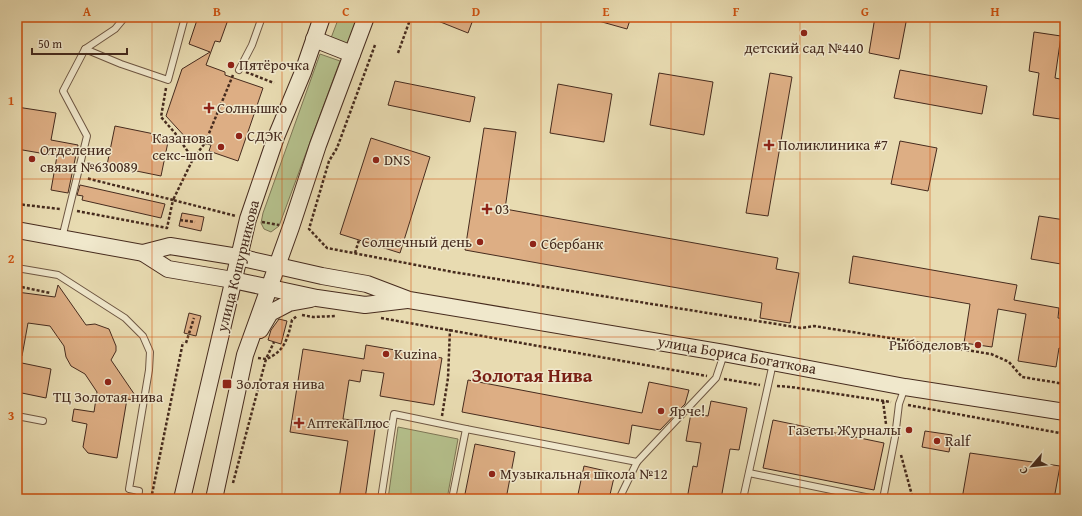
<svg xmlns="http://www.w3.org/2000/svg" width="1082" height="516" viewBox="0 0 1082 516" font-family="'Gentium Book Plus',serif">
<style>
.green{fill:#b5c08c;stroke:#7e7655}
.building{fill:#ddae84;stroke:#462b1e}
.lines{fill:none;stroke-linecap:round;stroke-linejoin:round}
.lane-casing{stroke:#6e5743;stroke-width:8}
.secondary-casing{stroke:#462b1e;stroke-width:18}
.path{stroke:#462b1e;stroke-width:2.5;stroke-dasharray:3 2;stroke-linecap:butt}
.lane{stroke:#f0e8cc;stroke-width:6}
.secondary{stroke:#f0e8cc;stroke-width:16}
.grid{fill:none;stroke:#d0520f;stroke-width:1;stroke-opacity:0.55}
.poi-dot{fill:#8f2418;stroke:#f0e8cc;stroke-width:1.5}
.labels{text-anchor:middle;stroke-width:3;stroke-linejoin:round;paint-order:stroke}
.poi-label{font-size:15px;fill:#462b1e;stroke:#f0e8cc;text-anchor:start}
.street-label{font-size:15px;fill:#462b1e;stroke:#f0e8cc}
.district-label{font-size:19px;font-weight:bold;fill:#7a1f14;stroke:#f0e8cc}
.neatline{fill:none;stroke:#d0520f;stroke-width:1.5}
.grid-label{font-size:13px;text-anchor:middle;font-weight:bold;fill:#d0520f}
</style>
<rect width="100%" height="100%" fill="#e8dbb1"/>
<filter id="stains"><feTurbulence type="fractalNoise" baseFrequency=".005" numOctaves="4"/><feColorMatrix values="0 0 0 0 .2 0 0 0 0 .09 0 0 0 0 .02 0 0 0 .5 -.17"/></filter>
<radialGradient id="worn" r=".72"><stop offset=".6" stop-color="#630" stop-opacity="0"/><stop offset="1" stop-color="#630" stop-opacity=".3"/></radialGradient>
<g class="green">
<polygon points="339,17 360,17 349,45 331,38"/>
<polygon points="320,54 340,61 279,226 271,232 264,229 261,223 263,213"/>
<polygon points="398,427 458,439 447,499 388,499"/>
</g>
<g class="building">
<polygon points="198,17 229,17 220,42 215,41 206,65 225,72 225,75 263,88 238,161 209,151 211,145 188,140 166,116 182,69 210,52 189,44"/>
<polygon points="428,17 474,17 468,33"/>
<polygon points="596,17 631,17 627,29 595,20"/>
<polygon points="875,17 907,17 899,59 869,53"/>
<polygon points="1034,32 1061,36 1055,78 1065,80 1060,119 1033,115 1039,73 1029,71"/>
<polygon points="900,70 987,86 982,114 894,98"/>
<polygon points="659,73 713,82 704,135 650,125"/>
<polygon points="770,73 792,77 768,216 746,213"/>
<polygon points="395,81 475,97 470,122 388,105"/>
<polygon points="558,84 612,94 604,142 550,133"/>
<polygon points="17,107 56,113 51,140 78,145 68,193 51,190 57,156 17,149"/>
<polygon points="115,126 169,137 161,176 107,165"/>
<polygon points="484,128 516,132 505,209 778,258 776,269 799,273 790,323 760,318 762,303 465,250"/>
<polygon points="371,138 430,157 400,253 340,234"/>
<polygon points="900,141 937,148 928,191 891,184"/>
<polygon points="80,185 165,204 161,218 82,200 83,196 77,195"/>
<polygon points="182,213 204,217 201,231 179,226"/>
<polygon points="1039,216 1065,220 1065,243 1061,264 1031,259"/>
<polygon points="853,256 1017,285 1014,300 1059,308 1058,318 1065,319 1065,349 1059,348 1056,367 1018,361 1026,314 998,309 992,347 964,343 970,304 849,283"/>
<polygon points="58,285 86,325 95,324 109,329 116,346 116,351 111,360 139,401 127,399 117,458 88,453 83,447 87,424 72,421 74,409 94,412 97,392 85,374 71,366 66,357 64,346 50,326 28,323 22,356 17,355 17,292 55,297"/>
<polygon points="189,313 201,316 196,336 184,333"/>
<polygon points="279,319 287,321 281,344 268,340 271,330"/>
<polygon points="366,345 442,358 434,405 380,396 384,373 362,370 360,382 349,380 343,419 376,423 365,499 339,499 348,441 290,432 303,349 364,359"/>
<polygon points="17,362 51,369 46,398 17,392"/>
<polygon points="468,380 642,413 649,382 689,390 685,404 660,430 632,425 629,444 462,412"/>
<polygon points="711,401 747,408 739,450 730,449 721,499 687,499 693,466 697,467 701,443 686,441 691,413 708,416"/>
<polygon points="773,420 884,443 874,490 763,468"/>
<polygon points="925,431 952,435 949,452 922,447"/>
<polygon points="475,444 515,452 506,499 464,499"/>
<polygon points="970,453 1060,466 1054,499 962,499"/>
<polygon points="584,466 615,473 609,499 577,499"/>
</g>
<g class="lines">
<g class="lane-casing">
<g id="lane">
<polyline points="125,17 115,29 85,49 121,64 168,80 185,17"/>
<polyline points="239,70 252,45 262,17"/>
<polyline points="62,238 87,136 63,91 85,49"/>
<polyline points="17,268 58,275 125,318 143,336 150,352 149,370 129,489 139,491 138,499"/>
<polyline points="17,416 43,421"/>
<polyline points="749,473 875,499"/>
<polyline points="381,499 394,414 466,429"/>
<polyline points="452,499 466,429 637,462"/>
<polyline points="619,499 637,462 716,378 724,354"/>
<polyline points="743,499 773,363"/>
<polyline points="883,499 895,437 899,404 905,387"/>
</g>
</g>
<g class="secondary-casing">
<g id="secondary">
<polyline points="314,39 352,54"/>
<polyline points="17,230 143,253 168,269 233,280 317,298 365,305 407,300"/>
<polyline points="143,253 170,246 238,257 322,276 367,284 409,300 724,353 905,387 1065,412"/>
<polyline points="260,330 270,313 289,303 311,299"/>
<polyline points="182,499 248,219 276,137 303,72 322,17"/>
<polyline points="214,499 245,355 291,227 318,145 366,17"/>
</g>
</g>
<g class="path">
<polyline points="375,45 337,148 329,161 309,229 327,248 453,272 801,328 814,326 991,354 1009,362 1022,377 1065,384"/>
<polyline points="398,53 411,17"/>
<polyline points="246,72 274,83"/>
<polyline points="233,75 205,143 193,159 173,200 236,216"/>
<polyline points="166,88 161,117 175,133 193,159"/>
<polyline points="17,204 60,209"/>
<polyline points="77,211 167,228 173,200 86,178"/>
<polyline points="180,220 195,222"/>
<polyline points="262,222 279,225"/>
<polyline points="355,253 359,240"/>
<polyline points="17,286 50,293"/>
<polyline points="302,315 313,317 336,316"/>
<polyline points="381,318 707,376"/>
<polyline points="186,343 194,318"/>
<polyline points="258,358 266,359 274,342"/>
<polyline points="724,379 760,385"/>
<polyline points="777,386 791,387 891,402"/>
<polyline points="883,401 886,424"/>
<polyline points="908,405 1065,434"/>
<polyline points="442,416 448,378 450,329"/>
<polyline points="901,455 913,499"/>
<path d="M233,483L266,359C285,352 288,337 292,320L297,316"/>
<polyline points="151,499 183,342"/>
</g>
<use href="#lane" class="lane"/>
<use href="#secondary" class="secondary"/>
</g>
<path class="grid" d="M152,17V499M282,17V499M411,17V499M541,17V499M671,17V499M800,17V499M930,17V499M17,179H1065M17,337H1065"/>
<g class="poi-dot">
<circle cx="804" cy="33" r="4"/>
<circle cx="231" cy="65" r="4"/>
<path d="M207 102h4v4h4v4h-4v4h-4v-4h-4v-4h4z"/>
<circle cx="239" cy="136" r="4"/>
<path d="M767 139h4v4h4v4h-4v4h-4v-4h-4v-4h4z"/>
<circle cx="221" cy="147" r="4"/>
<circle cx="32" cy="159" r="4"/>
<circle cx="376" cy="160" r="4"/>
<path d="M485 203h4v4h4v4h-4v4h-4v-4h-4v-4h4z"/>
<circle cx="480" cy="242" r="4"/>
<circle cx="533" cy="244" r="4"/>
<circle cx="978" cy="345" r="4"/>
<circle cx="386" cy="354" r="4"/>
<circle cx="108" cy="382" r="4"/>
<rect x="222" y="379" width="10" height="10" rx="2"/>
<circle cx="661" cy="411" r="4"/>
<path d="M297 417h4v4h4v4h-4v4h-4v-4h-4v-4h4z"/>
<circle cx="909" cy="430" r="4"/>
<circle cx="937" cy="441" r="4"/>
<circle cx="492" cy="474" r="4"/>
</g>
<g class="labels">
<g class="poi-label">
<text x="804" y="53" text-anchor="middle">детский сад №440</text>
<text x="239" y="70">Пятёрочка</text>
<text x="217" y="113">Солнышко</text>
<text x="247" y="141">СДЭК</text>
<text x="213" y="143" text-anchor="end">Казанова<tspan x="213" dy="17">секс-шоп</tspan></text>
<text x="778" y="150">Поликлиника #7</text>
<text x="40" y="155">Отделение<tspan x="40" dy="17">связи №630089</tspan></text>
<text x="384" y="165">DNS</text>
<text x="495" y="214">03</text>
<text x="472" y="247" text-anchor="end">Солнечный день</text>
<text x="541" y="249">Сбербанк</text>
<text x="970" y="350" text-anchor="end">Рыбоделовъ</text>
<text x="394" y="359">Kuzina</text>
<text x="236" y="389">Золотая нива</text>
<text x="108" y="402" text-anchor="middle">ТЦ Золотая нива</text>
<text x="669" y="416">Ярче!</text>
<text x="307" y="428">АптекаПлюс</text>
<text x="901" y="435" text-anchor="end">Газеты Журналы</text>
<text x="945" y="446">Ralf</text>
<text x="500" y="479">Музыкальная школа №12</text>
</g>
<g class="street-label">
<text transform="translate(238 266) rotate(-76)" y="5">улица Кошурникова</text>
<text transform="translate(737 355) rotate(10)" y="5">улица Бориса Богаткова</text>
</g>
<g class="district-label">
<text x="532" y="382">Золотая Нива</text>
</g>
</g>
<rect width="1082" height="516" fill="none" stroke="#e8dbb1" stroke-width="44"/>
<g transform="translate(1032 466) rotate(242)" stroke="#f0e8cc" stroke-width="3" paint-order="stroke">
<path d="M0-3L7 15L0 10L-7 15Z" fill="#462b1e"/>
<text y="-6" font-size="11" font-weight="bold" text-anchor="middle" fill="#462b1e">С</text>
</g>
<path d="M32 48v6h95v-6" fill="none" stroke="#462b1e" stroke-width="2"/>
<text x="38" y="48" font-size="12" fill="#462b1e" stroke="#f0e8cc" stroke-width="3" paint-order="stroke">50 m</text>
<rect x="22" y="22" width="1038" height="472" class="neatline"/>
<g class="grid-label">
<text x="87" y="16">A</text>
<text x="217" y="16">B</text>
<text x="346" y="16">C</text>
<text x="476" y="16">D</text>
<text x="606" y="16">E</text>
<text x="736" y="16">F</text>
<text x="865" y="16">G</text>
<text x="995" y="16">H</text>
<text x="11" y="105">1</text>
<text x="11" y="263">2</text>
<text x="11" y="420">3</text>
</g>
<rect width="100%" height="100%" filter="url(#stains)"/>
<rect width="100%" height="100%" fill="url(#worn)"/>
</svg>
